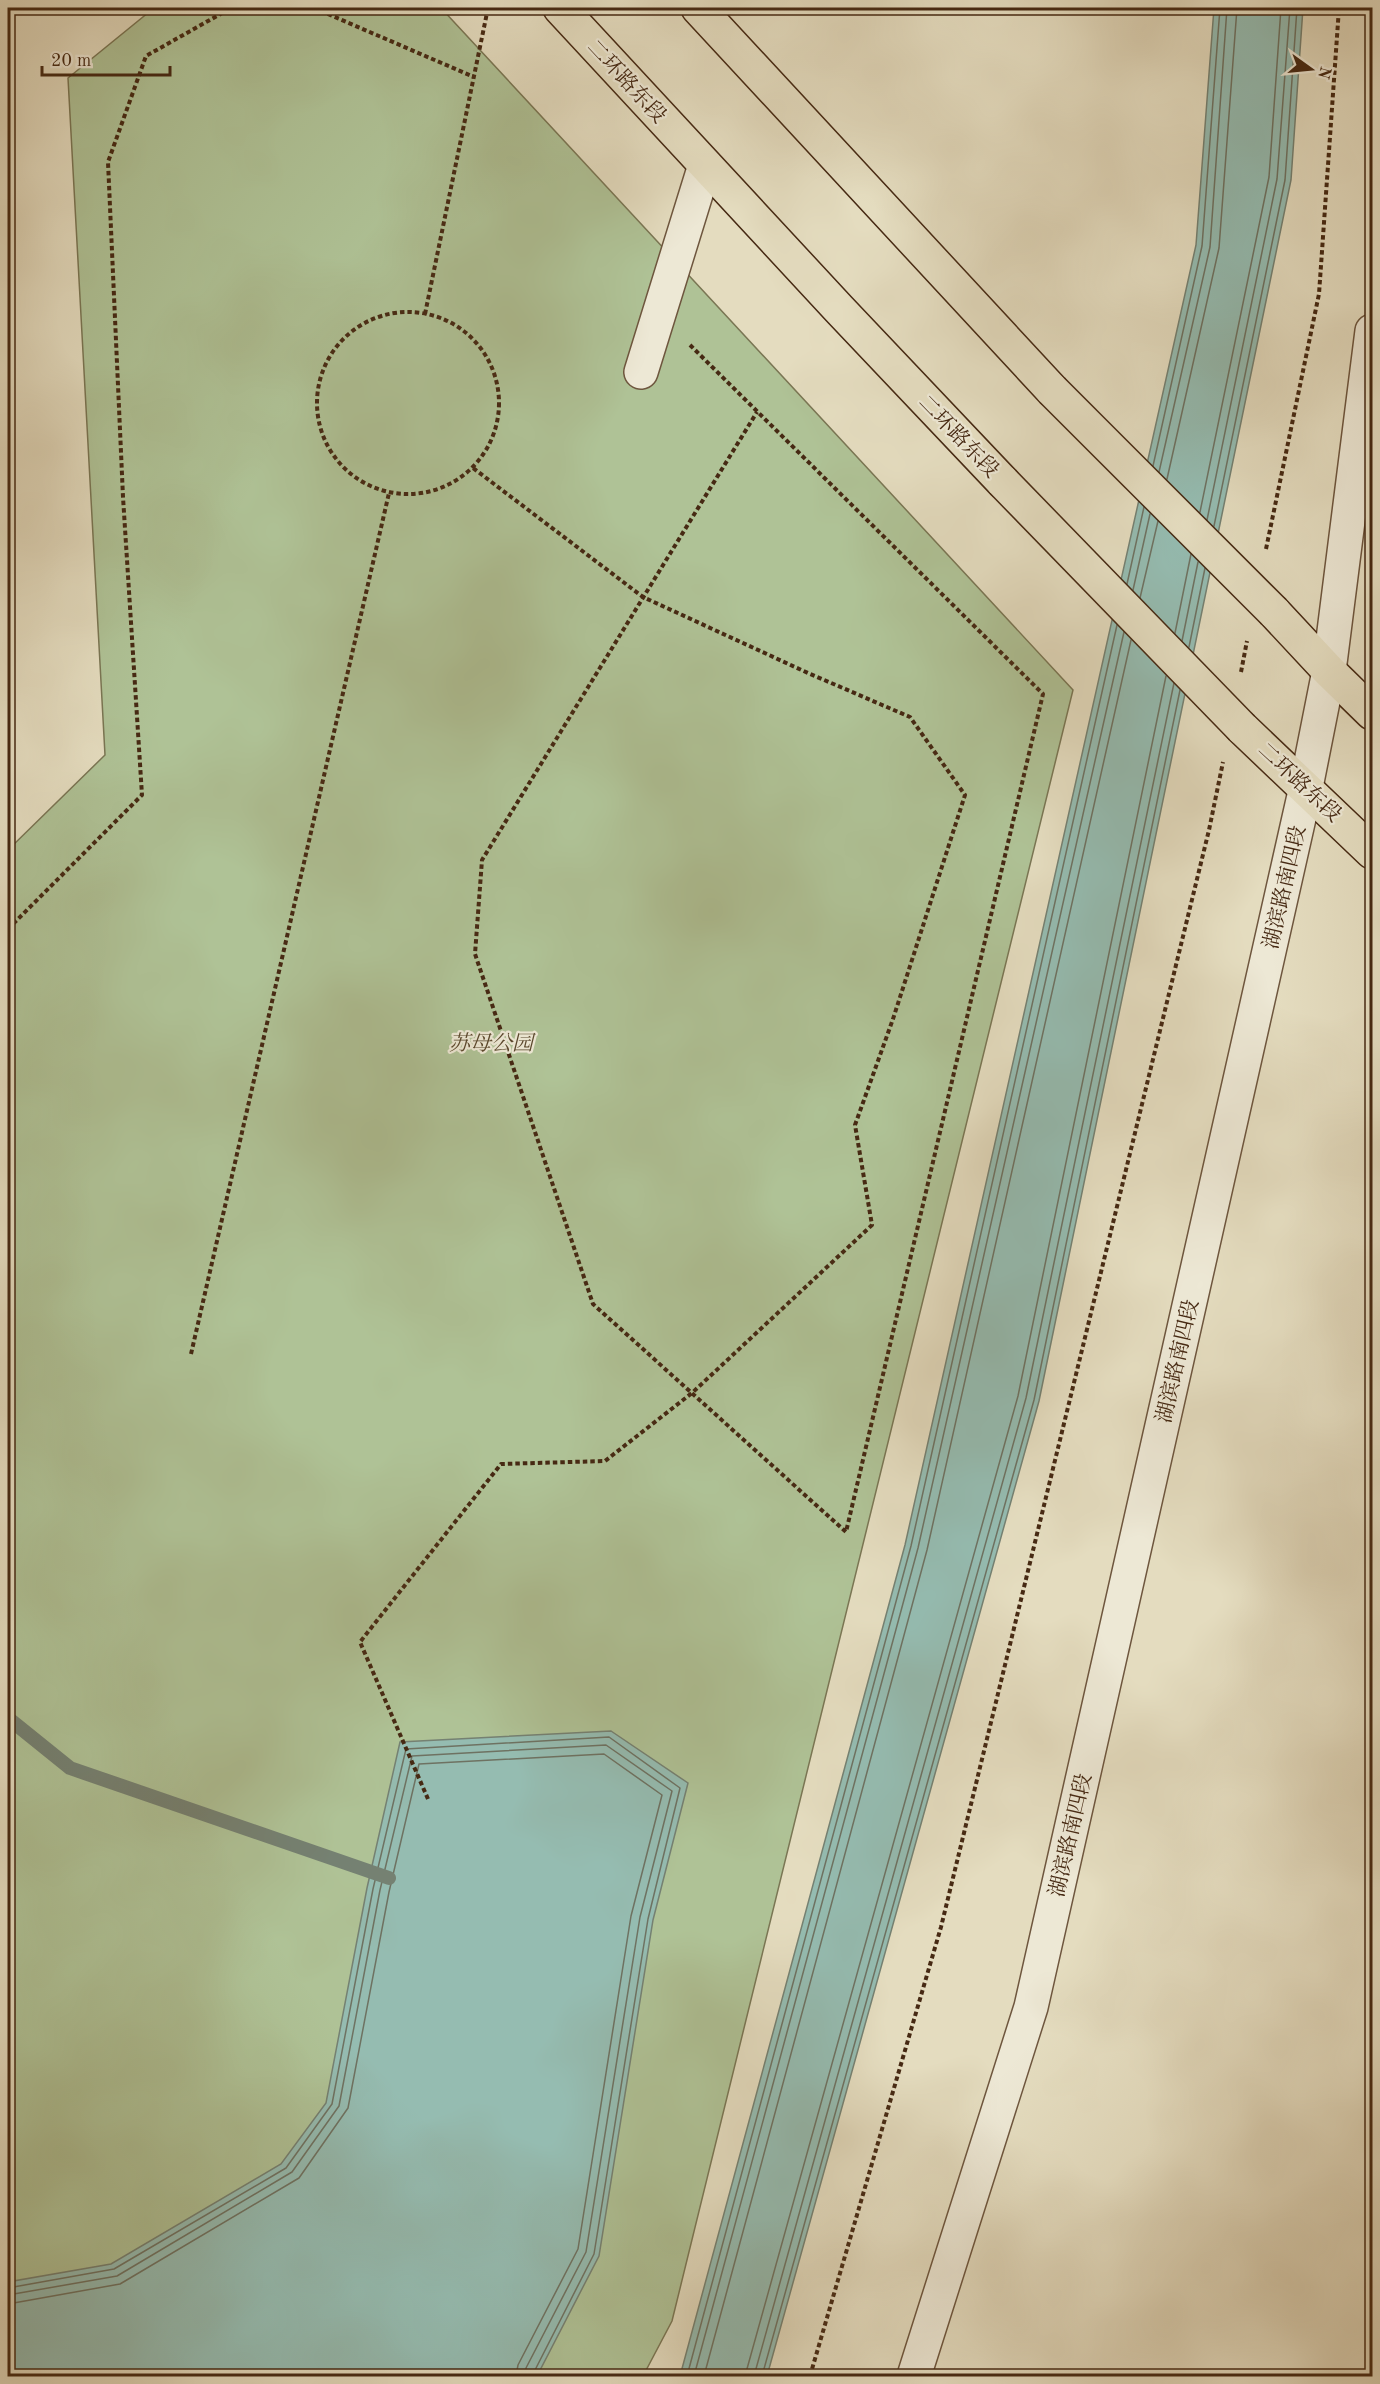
<svg xmlns="http://www.w3.org/2000/svg" width="1380" height="2384" viewBox="0 0 1380 2384" font-family="'Old Standard TT','Noto Serif SC',serif">
<style>
.green{fill:#afc296;stroke:#7a7654;stroke-width:1.5}
.water{fill:#95bcb1;stroke:#758172;stroke-width:1.5}
.lines{fill:none;stroke-linecap:round;stroke-linejoin:round}
.shore{stroke:#6e7262;stroke-width:1.5}
.stream{stroke:#758172;stroke-width:14}
.minor-casing{stroke:#6e563e;stroke-width:36}
.major-casing{stroke:#462913;stroke-width:36}
.path{stroke:#462913;stroke-width:4;stroke-dasharray:4.5 3;stroke-linecap:butt}
.minor{stroke:#ede8d5;stroke-width:33}
.major{stroke:#e4dcbf;stroke-width:33}
.major-bridge-casing{stroke:#462913;stroke-width:36;stroke-linecap:butt}
.major-bridge{stroke:#e4dcbf;stroke-width:33}
.labels{text-anchor:middle;stroke-width:4.5;stroke-linejoin:round;paint-order:stroke}
.street-label{font-size:21px;fill:#462913;stroke:#ede8d5}
.park-label{font-size:21px;font-style:italic;fill:#5b482d;stroke:#ede8d5}
</style>
<rect width="100%" height="100%" fill="#e4dcbf"/>
<filter id="stains"><feTurbulence type="fractalNoise" baseFrequency=".00333" numOctaves="4"/><feColorMatrix values="0 0 0 0 .2 0 0 0 0 .09 0 0 0 0 .02 0 0 0 .5 -.17"/></filter>
<radialGradient id="worn" r=".72"><stop offset=".6" stop-color="#630" stop-opacity="0"/><stop offset="1" stop-color="#630" stop-opacity=".3"/></radialGradient>
<polygon class="green" points="154,8 441,8 1073,690 672,2321 643,2376 8,2376 8,850 105,755 68,78"/>
<g class="water">
<polygon points="1214,8 1303,8 1291,180 1039,1401 767,2376 680,2376 905,1545 1196,245"/>
<polygon points="611,1731 688,1783 653,1920 599,2256 537,2376 8,2376 8,2282 111,2264 281,2164 326,2103 367,1888 400,1742"/>
</g>
<g class="lines">
<g class="shore">
<polyline points="1153,466 1202,246 1220,8"/>
<polyline points="1159,472 1210,247 1227,8"/>
<polyline points="1167,479 1219,248 1237,8"/>
<polyline points="1200,512 1269,177 1281,8"/>
<polyline points="1207,520 1277,179 1290,8"/>
<polyline points="1214,526 1285,180 1297,8"/>
<polyline points="1127,584 1144,507"/>
<polyline points="1133,590 1150,514"/>
<polyline points="1140,598 1158,521"/>
<polyline points="1175,633 1191,554"/>
<polyline points="1182,641 1198,562"/>
<polyline points="1189,647 1205,568"/>
<polyline points="8,2288 114,2269 286,2168 332,2104 373,1889 406,1749 609,1737 680,1788 648,1919 594,2254 532,2376"/>
<polyline points="8,2295 117,2276 292,2172 339,2106 380,1890 412,1756 606,1745 672,1791 640,1917 586,2252 526,2368 525,2376"/>
<polyline points="8,2304 120,2284 299,2178 348,2108 389,1892 419,1764 604,1754 662,1795 631,1916 578,2249 518,2365 516,2376"/>
<polyline points="687,2376 911,1546 1117,625"/>
<polyline points="694,2376 918,1548 1124,632"/>
<polyline points="704,2376 927,1550 1131,640"/>
<polyline points="745,2376 1018,1396 1166,676"/>
<polyline points="754,2376 1026,1398 1174,683"/>
<polyline points="762,2376 1034,1400 1180,690"/>
</g>
<polyline class="stream" points="8,1718 70,1768 389,1878"/>
<g class="minor-casing">
<g id="minor">
<polyline points="641,372 705,165"/>
<polyline points="914,2376 1031,2007 1306,787 1329,671 1372,331"/>
</g>
</g>
<g class="major-casing">
<g id="major">
<polyline points="560,8 839,309 1003,482"/>
<polyline points="698,8 1052,390"/>
<polyline points="1274,612 1329,671 1372,713"/>
<polyline points="1242,728 1372,852"/>
</g>
</g>
<g class="path">
<polyline points="314,8 474,77"/>
<circle cx="408" cy="403" r="91"/>
<polyline points="425,314 488,8"/>
<polyline points="690,345 1043,694 846,1532 593,1304 475,954 482,860 757,412"/>
<polyline points="1266,549 1319,294 1339,8"/>
<polyline points="1241,672 1247,641"/>
<polyline points="8,929 142,795 123,497 108,162 146,56 231,8"/>
<polyline points="191,1354 389,493"/>
<polyline points="428,1799 360,1642 501,1464 605,1461 692,1393 872,1225 855,1125 893,1019 965,795 910,717 808,673 643,597 473,468"/>
<polyline points="810,2376 941,1927 1209,830 1223,762"/>
</g>
<use href="#minor" class="minor"/>
<use href="#major" class="major"/>
<g class="major-bridge-casing">
<g id="major-bridge">
<polyline points="1052,390 1274,612"/>
<polyline points="1003,482 1242,728"/>
</g>
</g>
<use href="#major-bridge" class="major-bridge"/>
</g>
<g class="labels">
<g class="street-label">
<text transform="translate(627 81) rotate(47)" y="7">二环路东段</text>
<text transform="translate(959 436) rotate(46)" y="7">二环路东段</text>
<text transform="translate(1300 782) rotate(43)" y="7">二环路东段</text>
<text transform="translate(1284 887) rotate(-77)" y="7">湖滨路南四段</text>
<text transform="translate(1177 1361) rotate(-77)" y="7">湖滨路南四段</text>
<text transform="translate(1070 1835) rotate(-77)" y="7">湖滨路南四段</text>
</g>
<g class="park-label">
<text x="491" y="1050">苏母公园</text>
</g>
</g>
<rect width="1380" height="2384" fill="none" stroke="#e4dcbf" stroke-width="30"/>
<rect x="9" y="9" width="1362" height="2366" fill="none" stroke="#462913" stroke-width="3"/>
<rect x="15" y="15" width="1350" height="2354" fill="none" stroke="#462913" stroke-width="1.5"/>
<g transform="translate(1311 69) rotate(105)" stroke="#ede8d5" stroke-width="4.5" paint-order="stroke">
<path d="M0-4.5L10 22L0 15L-10 22Z" fill="#462913"/>
<text y="-9" font-size="16" font-weight="bold" text-anchor="middle" fill="#462913">N</text>
</g>
<path d="M42 66v9h128v-9" fill="none" stroke="#462913" stroke-width="3"/>
<text x="51" y="66" font-size="18" fill="#462913" stroke="#ede8d5" stroke-width="4.5" paint-order="stroke">20 m</text>
<rect width="100%" height="100%" filter="url(#stains)"/>
<rect width="100%" height="100%" fill="url(#worn)"/>
</svg>
